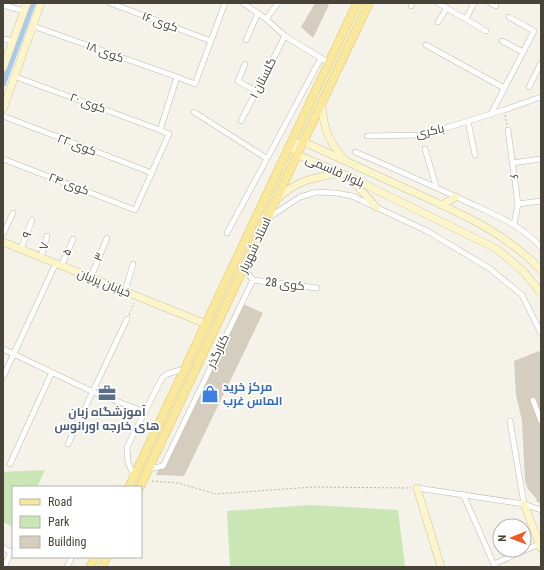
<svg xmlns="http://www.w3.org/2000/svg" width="544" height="570" viewBox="0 0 544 570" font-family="'Roboto Condensed',Cairo,sans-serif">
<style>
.green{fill:#cae6b4}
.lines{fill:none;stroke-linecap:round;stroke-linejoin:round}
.canal{stroke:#a9caed;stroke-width:6}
.building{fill:#d5cebf}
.street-casing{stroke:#bfbaac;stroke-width:6}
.secondary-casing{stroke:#d1c89b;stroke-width:8}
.primary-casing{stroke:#dec86c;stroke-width:9}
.path{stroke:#c0b79e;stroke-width:1;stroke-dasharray:2 2;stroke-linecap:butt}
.street{stroke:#fff;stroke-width:5}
.secondary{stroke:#fcf5cb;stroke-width:7}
.primary{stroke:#f9e89c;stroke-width:8}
.labels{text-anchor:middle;stroke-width:3.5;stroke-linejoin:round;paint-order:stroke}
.street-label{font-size:12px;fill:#474338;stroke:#fff}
.shop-label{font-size:12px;font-weight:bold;fill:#366cbe;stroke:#fff;text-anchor:start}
.service-label{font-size:12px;font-weight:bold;fill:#4e5e75;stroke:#fff}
</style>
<rect width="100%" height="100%" fill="#f4f2e9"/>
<g class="green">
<polygon points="45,470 37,487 13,487 13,527 3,522 3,472"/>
<polygon points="311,505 398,510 405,567 230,567 227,511"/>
</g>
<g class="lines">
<polyline class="canal" points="3,84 33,3"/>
</g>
<g class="building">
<polygon points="315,3 325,3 329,5 313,38 301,27"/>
<polygon points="241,303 263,313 184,476 156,475"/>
<polygon points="539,351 541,357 541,503 537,502 536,498 528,489 525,481 522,421 516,395 514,361"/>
</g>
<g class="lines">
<g class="street-casing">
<g id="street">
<polyline points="110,3 211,41"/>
<polyline points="243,3 266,19 285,36 329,63"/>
<polyline points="438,3 486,31"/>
<polyline points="490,3 496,6"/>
<polyline points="3,5 24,11"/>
<polyline points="411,6 412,3"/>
<polyline points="266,19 278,3"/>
<polyline points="466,19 474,3"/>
<polyline points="438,22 447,8"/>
<polyline points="33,26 177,77"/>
<polyline points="3,39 13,41"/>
<polyline points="246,40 258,13"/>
<polyline points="502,41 523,52"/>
<polyline points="426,45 504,88"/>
<polyline points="245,64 238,81 256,91"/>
<polyline points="16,77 160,130"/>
<polyline points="529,87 541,63"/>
<polyline points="194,112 266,158"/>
<polyline points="491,114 534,31 509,17"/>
<polyline points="3,116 152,173"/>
<polyline points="241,121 285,36"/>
<polyline points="468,121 475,155"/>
<polyline points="508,130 518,204 514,224"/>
<polyline points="367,136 423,135 504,110 541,97"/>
<polyline points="425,149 436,186"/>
<path d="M355,152C391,167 426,183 461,199C490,213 519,223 541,247"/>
<polyline points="3,159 135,210 169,134 160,130 177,77 195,84 225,3"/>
<polyline points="512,163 540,159"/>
<polyline points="518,204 541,201"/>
<polyline points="268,218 300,197 317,192 336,193 352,196 427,231 489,268 522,295 541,333"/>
<polyline points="227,233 321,58"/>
<polyline points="3,234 13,213"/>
<polyline points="21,249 32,220"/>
<polyline points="41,257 47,236"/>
<polyline points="62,265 73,239"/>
<polyline points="91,277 107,238"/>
<polyline points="253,280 317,288"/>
<polyline points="125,291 133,264"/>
<polyline points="3,349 93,392 145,412"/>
<polyline points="3,377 56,263"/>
<polyline points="533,400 541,421"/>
<polyline points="510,421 524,504"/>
<polyline points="68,444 127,319"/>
<polyline points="10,464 52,372"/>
<polyline points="149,469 163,466 253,280 244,269"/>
<polyline points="134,475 128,463 127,447 162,378 167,374 184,369"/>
<polyline points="417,488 524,504 541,510"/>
<polyline points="463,494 495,567"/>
<polyline points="3,548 11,552 4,567"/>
<polyline points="494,564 539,544"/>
<polyline points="67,567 72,557"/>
</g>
</g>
<g class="secondary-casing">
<g id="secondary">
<polyline points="3,68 27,3"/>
<path d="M322,104C323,128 328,140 344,159"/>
<polyline points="3,109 41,3"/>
<polyline points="351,179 376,207"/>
<path d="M276,200C297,180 312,178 340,173"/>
<polyline points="441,205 456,197"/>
<polyline points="3,242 206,324"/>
<path d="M541,270C505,232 456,211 409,190C374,174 339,158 304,142L290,145L298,155L348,176L497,249L524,272L541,293"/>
<polyline points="417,488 441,567"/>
<polyline points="524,504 541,548"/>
</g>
</g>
<g class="primary-casing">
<g id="primary">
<polyline points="129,487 357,3"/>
<polyline points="140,487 369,3"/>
<polyline points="90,567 95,557"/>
<polyline points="102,567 107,557"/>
</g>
</g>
<g class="path">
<polyline points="505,115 507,125"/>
<polyline points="129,315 134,303"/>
<polyline points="152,481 178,483 216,494 313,487 411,488"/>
</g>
<use href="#street" class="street"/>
<use href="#secondary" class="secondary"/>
<use href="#primary" class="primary"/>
</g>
<defs>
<g id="office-bare" transform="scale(1.38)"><path d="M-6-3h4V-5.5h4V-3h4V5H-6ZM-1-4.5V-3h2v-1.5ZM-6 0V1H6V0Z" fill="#5c6f8a" stroke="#fff" stroke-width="2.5" paint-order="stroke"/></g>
<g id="shop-bare" transform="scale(1.38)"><path d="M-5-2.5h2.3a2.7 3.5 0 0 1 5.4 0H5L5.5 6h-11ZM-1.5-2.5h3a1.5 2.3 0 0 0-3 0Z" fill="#3f7fe0" stroke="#fff" stroke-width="2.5" paint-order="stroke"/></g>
</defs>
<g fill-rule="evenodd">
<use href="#office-bare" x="107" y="393"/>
<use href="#shop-bare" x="210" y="394"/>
</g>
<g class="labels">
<g class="street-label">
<text transform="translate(160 22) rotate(20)" y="4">کوی ۱۶</text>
<text transform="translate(105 52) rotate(20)" y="4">کوی ۱۸</text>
<text transform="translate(263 78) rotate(-63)" y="4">۱ گلستان</text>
<text transform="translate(88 103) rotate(20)" y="4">کوی ۲۰</text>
<text transform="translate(430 131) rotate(-12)" y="4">باکری</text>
<text transform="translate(77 145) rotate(21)" y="4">کوی ۲۲</text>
<text transform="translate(335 171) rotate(24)" y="4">بلوار قاسمی</text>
<text transform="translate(514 177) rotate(82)" y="4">۶</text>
<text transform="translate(69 184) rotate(21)" y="4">کوی ۲۴</text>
<text transform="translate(27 235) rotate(-69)" y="4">۹</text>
<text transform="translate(255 245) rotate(-65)" y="4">استاد شهریار</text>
<text transform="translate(44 246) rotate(-73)" y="4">۷</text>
<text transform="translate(67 252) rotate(-66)" y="4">۵</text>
<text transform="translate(99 257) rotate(-67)" y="4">۳</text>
<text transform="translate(104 283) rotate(22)" y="4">خیابان پرنیان</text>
<text transform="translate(285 284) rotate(7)" y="4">کوی 28</text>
<text transform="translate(218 351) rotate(-64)" y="4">کنارگذر</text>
</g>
<g class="shop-label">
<text x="223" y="391">مرکز خرید<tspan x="223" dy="14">الماس غرب</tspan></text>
</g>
<g class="service-label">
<text x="107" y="416">آموزشگاه زبان<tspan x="107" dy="14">های خارجه اورانوس</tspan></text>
</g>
</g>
<rect width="544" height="570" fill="none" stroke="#474338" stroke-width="8"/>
<rect x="12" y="486" width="130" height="72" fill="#ffffff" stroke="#b5b4af"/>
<rect x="20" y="499" width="20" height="6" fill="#f9e89c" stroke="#b5b4af"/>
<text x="48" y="506" font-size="12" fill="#474338">Road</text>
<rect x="20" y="516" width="20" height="12" fill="#cae6b4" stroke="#b5b4af"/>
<text x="48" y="526" font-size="12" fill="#474338">Park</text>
<rect x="20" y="536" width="20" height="12" fill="#d5cebf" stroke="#b5b4af"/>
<text x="48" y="546" font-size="12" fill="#474338">Building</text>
<g transform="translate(512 538) rotate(269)"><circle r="19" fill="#ffffff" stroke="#b5b4af"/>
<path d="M0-3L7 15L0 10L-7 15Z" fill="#f05824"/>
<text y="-6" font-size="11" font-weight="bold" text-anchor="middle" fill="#474338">N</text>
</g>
</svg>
